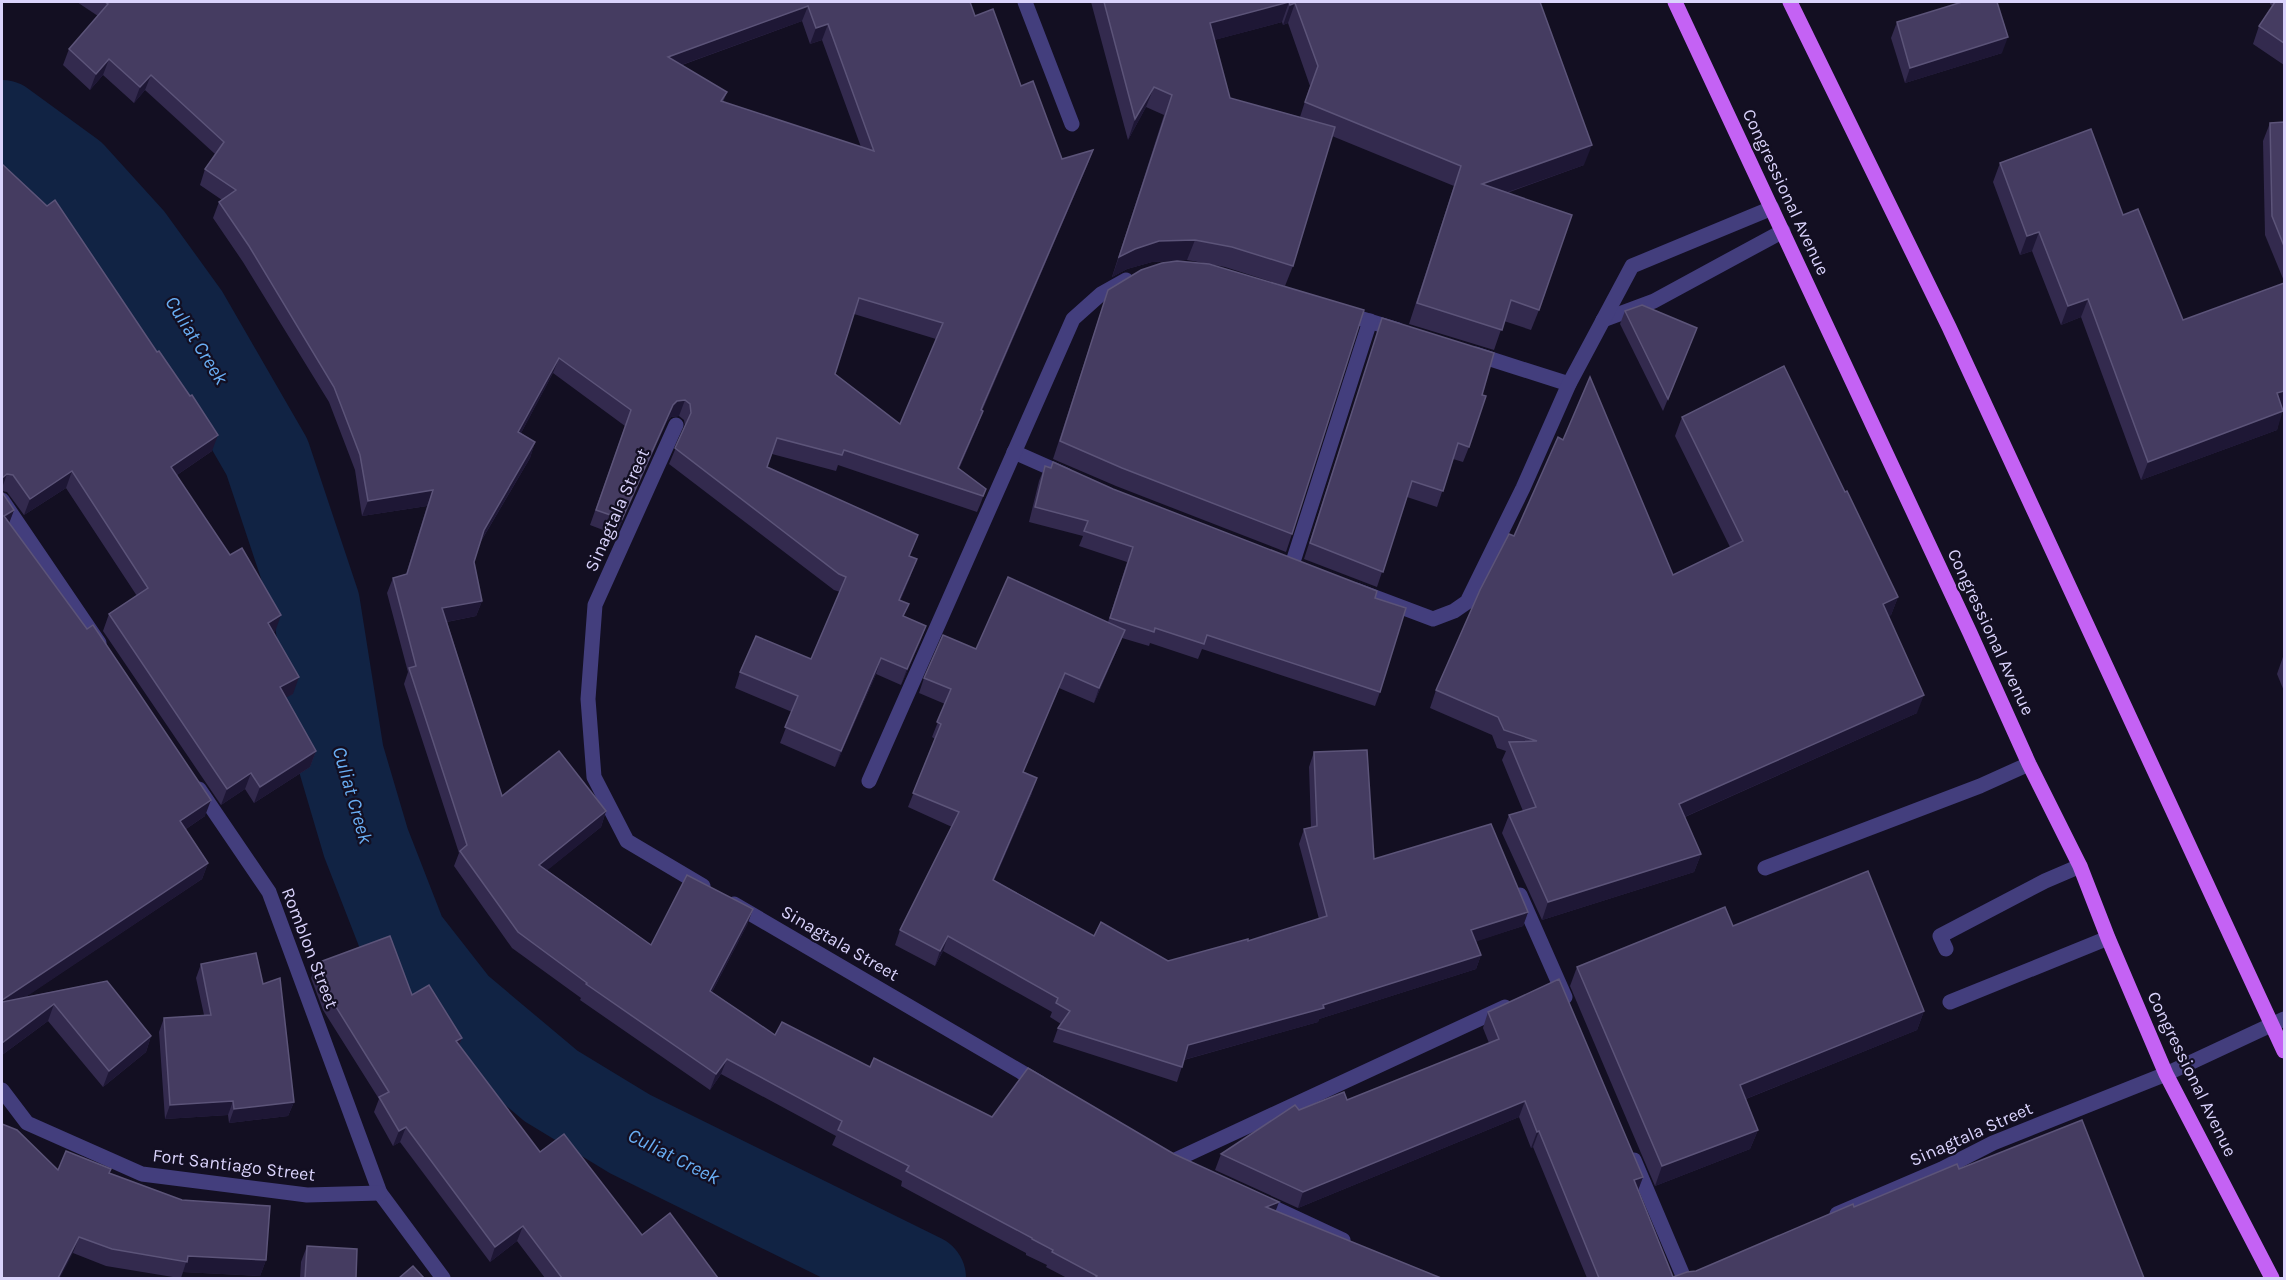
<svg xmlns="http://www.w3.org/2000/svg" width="2286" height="1280" viewBox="0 0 2286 1280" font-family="Karla,sans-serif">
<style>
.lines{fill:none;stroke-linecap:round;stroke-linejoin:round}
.river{stroke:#112344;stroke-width:88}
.minor{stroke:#433e7d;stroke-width:15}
.major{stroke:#c462f4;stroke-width:15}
.wall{fill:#332a4e;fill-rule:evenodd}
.shaded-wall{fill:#1e1735}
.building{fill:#453c61;stroke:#5c5479;stroke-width:1.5;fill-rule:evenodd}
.labels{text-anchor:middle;stroke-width:4.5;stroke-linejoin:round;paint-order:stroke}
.street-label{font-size:18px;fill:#dad3fc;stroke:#130f22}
.water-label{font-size:20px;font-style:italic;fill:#69aef4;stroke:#130f22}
</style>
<rect width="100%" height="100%" fill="#130f22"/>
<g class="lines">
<polyline class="river" points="2,124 72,175 130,239 185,315 267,457 316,604 340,755 366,843 403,938 457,1007 551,1086 630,1134 922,1278"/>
<g class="minor">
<polyline points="1025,2 1072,124"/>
<polyline points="1343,313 1398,330"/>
<polyline points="1603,320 1654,301 1783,231"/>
<polyline points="1475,354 1569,384"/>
<polyline points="676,425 595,605 588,699 594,777 627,841 703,886"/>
<polyline points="1014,452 1066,475"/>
<polyline points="2,500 99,643"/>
<polyline points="1292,565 1370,321"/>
<polyline points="1356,590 1433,619 1454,611 1467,602 1523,488 1569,384 1632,266 1772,208"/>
<polyline points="869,781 1073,319 1101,294 1126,280"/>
<polyline points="199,789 269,892 380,1193 443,1278"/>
<polyline points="1765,868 1980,786 2029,764"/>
<polyline points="1520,895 1565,997"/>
<polyline points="734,904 1040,1083"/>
<polyline points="1946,949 1940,936 2045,881 2080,866"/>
<polyline points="1950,1002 2108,938"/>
<polyline points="2,1090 27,1123 142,1174 307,1195 380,1193"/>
<polyline points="1634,1160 1684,1278"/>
<polyline points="1173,1161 1505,1007"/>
<polyline points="1259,1201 1343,1240"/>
<polyline points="1837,1214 1942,1169 1993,1143 2166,1074 2284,1019"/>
</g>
<g class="major">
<polyline points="1675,2 1970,633 2029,764 2080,866 2108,938 2166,1074 2272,1278"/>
<polyline points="1790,2 1949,327 2284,1051"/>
</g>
</g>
<g class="wall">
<path d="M77,2H970L975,16L1021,86L1062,159L1093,150L1087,166L982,411H983L977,427L959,469L986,489L980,505L977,512L838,465L836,471L772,454L767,467L910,556L911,575L900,601L904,617L926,626L920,642L901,685L876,674L835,767L780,743L792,712L735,688L740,672L811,659L840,592L834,590L669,464L685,426L684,420L679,416L671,417L667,421L616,535L590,525L625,426L553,373L521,433L535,442L530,458L480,543L474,562L482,601L476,616L447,622L502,796L606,811L601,827L547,870L651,945L753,909L747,925L712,992L775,1035L870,1067L992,1117L1174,1154L1275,1211L1441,1278H1067L1046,1267L1047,1265L1026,1255V1253L901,1186L902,1181L832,1145L836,1136L721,1074L710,1090L580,1000L581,998L512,948L454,866L459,853L404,684L408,672L387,593L393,578L406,574L427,506L362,516L355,470L329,402L243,262L213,218L219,202L222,200L200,185L205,169L215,154L145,90L134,103L103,75L90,90L63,65L69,49L98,16ZM802,21L810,44L822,40L861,147L723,102L727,92L682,65ZM854,314L936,339L900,424L835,374Z"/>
<path d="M1091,2H1540L1584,165L1507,193L1539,310L1531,330L1504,321L1494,350L1409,324L1454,186L1332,136L1293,266L1285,286L1225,267L1187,260L1152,262L1127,269L1112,277L1164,115L1146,107L1128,140ZM1282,22L1283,25L1288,23L1310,86L1300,117L1230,98L1214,40Z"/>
<polygon points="2270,2 2284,2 2284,65 2253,44 2259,26 2272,6 2270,4"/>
<polygon points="1897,22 2002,53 1905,83 1891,38"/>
<polygon points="2284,122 2284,281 2265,235 2263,141 2270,123"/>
<polygon points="2000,163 2123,215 2183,320 2284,283 2284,408 2282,409 2277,430 2141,480 2081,317 2061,325 2032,251 2020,255 1993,182"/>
<polygon points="2,164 212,451 177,475 275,632 273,632 293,694 286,697 316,751 310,767 254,803 245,789 221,805 103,631 109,614 137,596 66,488 24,515 7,492 2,491"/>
<polygon points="1108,290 1292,534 1286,552 1116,486 1053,459"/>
<polygon points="1625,311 1697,328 1663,411 1620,324"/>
<polygon points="1382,318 1482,395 1469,447 1463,462 1453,459 1437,507 1407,497 1377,587 1304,559"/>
<polygon points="1682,417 1845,492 1898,597 1891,615 1889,616 1917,713 1685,817 1701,854 1694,872 1542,920 1502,833 1509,815 1523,811 1502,760 1506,751 1497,748 1492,735 1430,708 1436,690 1730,547 1675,436"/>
<polygon points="1045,466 1113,489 1375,598 1380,692 1375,706 1202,649 1198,659 1150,643 1149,646 1122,638 1094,703 1059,688 1023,772 1032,793 994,880 1094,936 1168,961 1248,941 1319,919 1299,844 1304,829 1311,827 1309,767 1314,752 1374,859 1528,912 1523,926 1476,941 1481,955 1476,969 1319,1019 1318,1022 1184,1060 1177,1082 1053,1042 1058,1028 1061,1024 1050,1017 1052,1012 943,951 935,966 895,945 900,930 952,827 908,807 935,739 932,737 945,704 919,693 924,678 976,649 1108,622 1127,562 1079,546 1083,536 1029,522 1039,481"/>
<polygon points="2,491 14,510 9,523 205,816 186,829 208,863 202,879 25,997 107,981 151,1036 146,1052 103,1087 48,1021 2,1055"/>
<polygon points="2284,654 2284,691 2277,674"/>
<polygon points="1733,926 1924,1011 1917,1030 1746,1099 1758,1130 1750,1149 1655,1186 1570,986 1577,967"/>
<polygon points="317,963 412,995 462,1038 459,1045 540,1152 642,1235 718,1278 545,1278 517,1241 490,1262 400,1142 393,1146 374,1112 379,1099 323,1010 311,978"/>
<polygon points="201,964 263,984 294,1102 288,1116 229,1123 228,1115 165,1119 159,1032 164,1018 204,1015 196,978"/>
<polygon points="1488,1012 1643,1177 1638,1190 1673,1277 1696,1271 1854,1207 1959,1169 2144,1278 1587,1278 1533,1147 1531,1148 1519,1117 1298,1208 1215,1170 1221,1154 1299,1110 1347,1100 1489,1043 1483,1028"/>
<polygon points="58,1170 109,1173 266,1260 260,1276 183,1272 181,1278 179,1278 106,1266 73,1253"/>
<polygon points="307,1246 356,1278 300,1278 301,1262"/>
</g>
<g class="shaded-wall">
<polygon points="1289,2 1282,22 1203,43 1210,23"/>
<polygon points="1295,3 1288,23 1283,25 1290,5"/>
<polygon points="808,6 802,21 662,72 668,57"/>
<polygon points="828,24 822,40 810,44 816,28"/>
<polygon points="2008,37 2002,53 1905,83 1910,68"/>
<polygon points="109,59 103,75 90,90 96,74"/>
<polygon points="151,75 145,90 134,103 140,87"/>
<polygon points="1154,87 1146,107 1128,140 1135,119"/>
<polygon points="1592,145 1584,165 1474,204 1482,184"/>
<polygon points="1093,150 1087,166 975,426 981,410"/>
<polygon points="2039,232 2032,251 2020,255 2027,236"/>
<polygon points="1195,240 1187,260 1152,262 1127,269 1112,277 1119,257 1135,249 1159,241"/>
<polygon points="2088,299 2081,317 2061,325 2068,306"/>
<polygon points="559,358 553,373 513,448 518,432"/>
<polygon points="2284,391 2284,408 2270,412 2277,393"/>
<polygon points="685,400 679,416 671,417 667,421 616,535 622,519 673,405 677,401"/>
<polygon points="983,411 977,427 952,484 958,468"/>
<polygon points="2283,411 2277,430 2141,480 2148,462"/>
<polygon points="218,435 212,451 165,483 171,467"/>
<polygon points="535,442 530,458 478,546 484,530"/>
<polygon points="72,471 66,488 24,515 30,499"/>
<polygon points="7,474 2,488 2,478"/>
<polygon points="433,490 427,506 362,516 368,501"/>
<polygon points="14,510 8,526 4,516"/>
<polygon points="917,559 911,575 894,616 899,600"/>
<polygon points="1898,597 1891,615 1877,622 1883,604"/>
<polygon points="482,601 476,616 436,624 442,608"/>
<polygon points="281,615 275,632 262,639 268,623"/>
<polygon points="926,626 920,642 901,685 907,669"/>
<polygon points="1125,630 1119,645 1094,703 1099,688"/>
<polygon points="881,658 876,674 835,767 841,751"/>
<polygon points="1065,673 1059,688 1017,787 1023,772"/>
<polygon points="299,677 293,694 274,704 280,687"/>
<polygon points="1924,695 1917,713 1673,822 1679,804"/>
<polygon points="316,751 310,767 254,803 260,787"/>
<polygon points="251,773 245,789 221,805 227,789"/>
<polygon points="1037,778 1032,793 988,895 993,880"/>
<polygon points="211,800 205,816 174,837 180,821"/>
<polygon points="606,811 601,827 534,881 539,865"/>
<polygon points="1701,854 1694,872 1542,920 1548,902"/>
<polygon points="208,863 202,879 2,1013 2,1000"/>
<polygon points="753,909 747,925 704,1007 710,991"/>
<polygon points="1528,912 1523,926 1466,945 1471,930"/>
<polygon points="948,936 943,951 935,966 940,951"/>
<polygon points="1481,955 1476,969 1319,1019 1318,1022 1183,1060 1188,1045 1323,1005"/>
<polygon points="54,1004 48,1021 2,1055 2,1043"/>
<polygon points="1924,1011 1917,1030 1733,1104 1740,1085"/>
<polygon points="151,1036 146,1052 103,1087 109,1071"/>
<polygon points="462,1038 456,1053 456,1041"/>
<polygon points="727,1059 721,1074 710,1090 716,1074"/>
<polygon points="233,1101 228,1115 165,1119 170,1105"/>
<polygon points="1525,1101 1519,1117 1298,1208 1303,1192"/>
<polygon points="294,1102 288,1116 229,1123 234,1109"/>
<polygon points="406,1127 400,1142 393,1146 399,1131"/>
<polygon points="1758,1130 1750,1149 1655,1186 1662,1166"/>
<polygon points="1539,1131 1533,1147 1531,1148 1537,1132"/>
<polygon points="1643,1177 1637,1193 1634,1180"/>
<polygon points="1279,1202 1273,1218 1266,1207"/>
<polygon points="523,1226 517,1241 490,1262 495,1247"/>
<polygon points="79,1237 73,1253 60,1278 58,1278"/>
<polygon points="188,1256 266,1260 260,1276 183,1272"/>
</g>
<g class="building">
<path d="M105,2H970L975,16L993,9L1021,86L1033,81L1062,159L1093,150L981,410L983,411L958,468L986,489L983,496L844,450L842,455L777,438L767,467L918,535L909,556L917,559L899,600L909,604L903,616L926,626L907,669L881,658L841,751L785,727L798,696L740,672L756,636L811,659L846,577L839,574L675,448L691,413L690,404L685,400L677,401L673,405L622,519L596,510L631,410L559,358L518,432L535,442L484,530L474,562L482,601L442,608L502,796L559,751L606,811L539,865L651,945L687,875L753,909L710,991L775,1035L782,1022L870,1067L874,1058L992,1117L1028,1068L1174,1154L1279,1202L1266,1207L1441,1278H1095L1097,1276L1052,1252L1053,1250L1032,1239V1238L906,1171L909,1166L838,1130L842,1121L727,1059L716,1074L586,984L587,983L518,932L460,851L467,845L409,668L416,666L393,578L407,574L433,490L368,501L360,455L334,387L249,246L219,202L236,190L205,169L224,142L151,75L140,87L109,59L96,74L69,49L108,4ZM808,6L816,28L828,24L874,151L721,101L727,92L668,57ZM859,298L943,323L900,424L835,374Z"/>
<polygon points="1104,2 1540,2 1592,145 1482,184 1572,215 1539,310 1511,300 1502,330 1417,303 1461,166 1305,102 1318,66 1295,3 1290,5 1289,2 1210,23 1230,98 1335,127 1293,266 1232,247 1195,240 1159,241 1135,249 1119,257 1172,95 1154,87 1135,119"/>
<polygon points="1962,2 1997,2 2008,37 1910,68 1897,22"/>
<polygon points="2275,2 2284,2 2284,43 2259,26"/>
<polygon points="2284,122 2284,246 2272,216 2270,123"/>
<polygon points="2091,129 2123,215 2138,209 2183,320 2284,283 2284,391 2277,393 2283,411 2148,462 2088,299 2068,306 2039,232 2027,236 2000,163"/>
<polygon points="2,164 47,206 55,200 157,352 159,351 190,396 192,395 218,435 171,467 230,555 242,548 281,615 268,623 299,677 280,687 316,751 260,787 251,773 227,789 109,614 148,588 72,471 30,499 13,475 7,474 2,478"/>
<polygon points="1177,261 1209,264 1364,310 1292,534 1122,468 1060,441 1108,290 1141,270 1162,263"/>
<polygon points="1642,305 1697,328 1668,399 1625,311"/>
<polygon points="1382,318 1494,353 1482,395 1486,396 1469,447 1458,443 1443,491 1412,481 1383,572 1310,543"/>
<polygon points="1784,366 1845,492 1847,491 1898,597 1883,604 1924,695 1679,804 1701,854 1548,902 1509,815 1536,807 1509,742 1537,741 1504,730 1498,717 1436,690 1480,590 1509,534 1514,536 1558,437 1563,440 1590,377 1673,575 1743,541 1682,417"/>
<polygon points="1053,462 1113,489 1377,591 1375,598 1406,608 1380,692 1207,635 1204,644 1155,628 1154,632 1110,618 1133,547 1084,531 1088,521 1035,507 1045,466 1051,468"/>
<polygon points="2,492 14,510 4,516 87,629 93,625 211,800 180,821 208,863 2,1000"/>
<polygon points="1008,577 1125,630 1099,688 1065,673 1023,772 1037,778 993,880 1094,936 1101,922 1168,961 1248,939 1248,941 1327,916 1304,829 1317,826 1314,752 1367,750 1374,859 1491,824 1528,912 1471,930 1481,955 1323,1005 1324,1008 1188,1045 1182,1067 1058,1028 1070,1011 1056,1003 1058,998 948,936 940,951 900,930 959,812 913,793 941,724 937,722 951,689 924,678 943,635 976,649"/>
<polygon points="1868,871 1924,1011 1740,1085 1758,1130 1662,1166 1577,967 1725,907 1733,926"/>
<polygon points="390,936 412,995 429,985 462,1038 456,1041 540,1152 564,1134 642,1235 670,1213 718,1278 562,1278 523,1226 495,1247 406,1127 399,1131 379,1097 389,1092 328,994 317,963"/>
<polygon points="256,953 263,984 280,978 294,1102 234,1109 233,1101 170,1105 164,1018 211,1015 201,964"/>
<polygon points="1559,979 1643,1177 1634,1180 1673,1277 1687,1272 1696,1271 1853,1204 1854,1207 1957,1164 1959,1169 2082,1120 2144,1278 1599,1278 1539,1131 1537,1132 1525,1101 1303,1192 1221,1154 1295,1105 1299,1110 1344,1092 1347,1100 1499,1039 1488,1012"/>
<polygon points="107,981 151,1036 109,1071 54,1004 2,1043 2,1002"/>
<polygon points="2,1124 17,1130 58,1170 66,1151 111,1169 109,1173 182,1200 270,1206 266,1260 188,1256 187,1262 112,1249 79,1237 58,1278 2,1278"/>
<polygon points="307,1246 357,1249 356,1278 305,1278"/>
<polygon points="413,1266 424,1278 399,1278"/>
</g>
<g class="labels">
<g class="street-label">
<text transform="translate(1786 192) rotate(65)" y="6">Congressional Avenue</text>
<text transform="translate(617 510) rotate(-66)" y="6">Sinagtala Street</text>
<text transform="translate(1991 632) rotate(65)" y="6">Congressional Avenue</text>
<text transform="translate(840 943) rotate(30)" y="6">Sinagtala Street</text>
<text transform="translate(310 948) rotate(69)" y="6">Romblon Street</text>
<text transform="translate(2192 1074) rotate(64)" y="6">Congressional Avenue</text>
<text transform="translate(1971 1134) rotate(-24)" y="6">Sinagtala Street</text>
<text transform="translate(234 1165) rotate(7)" y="6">Fort Santiago Street</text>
</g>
<g class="water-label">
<text transform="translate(197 340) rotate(58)" y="7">Culiat Creek</text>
<text transform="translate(353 795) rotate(74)" y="7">Culiat Creek</text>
<text transform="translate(674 1156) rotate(27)" y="7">Culiat Creek</text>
</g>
</g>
<rect width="2286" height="1280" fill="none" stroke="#dad3fc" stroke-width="6"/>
</svg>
